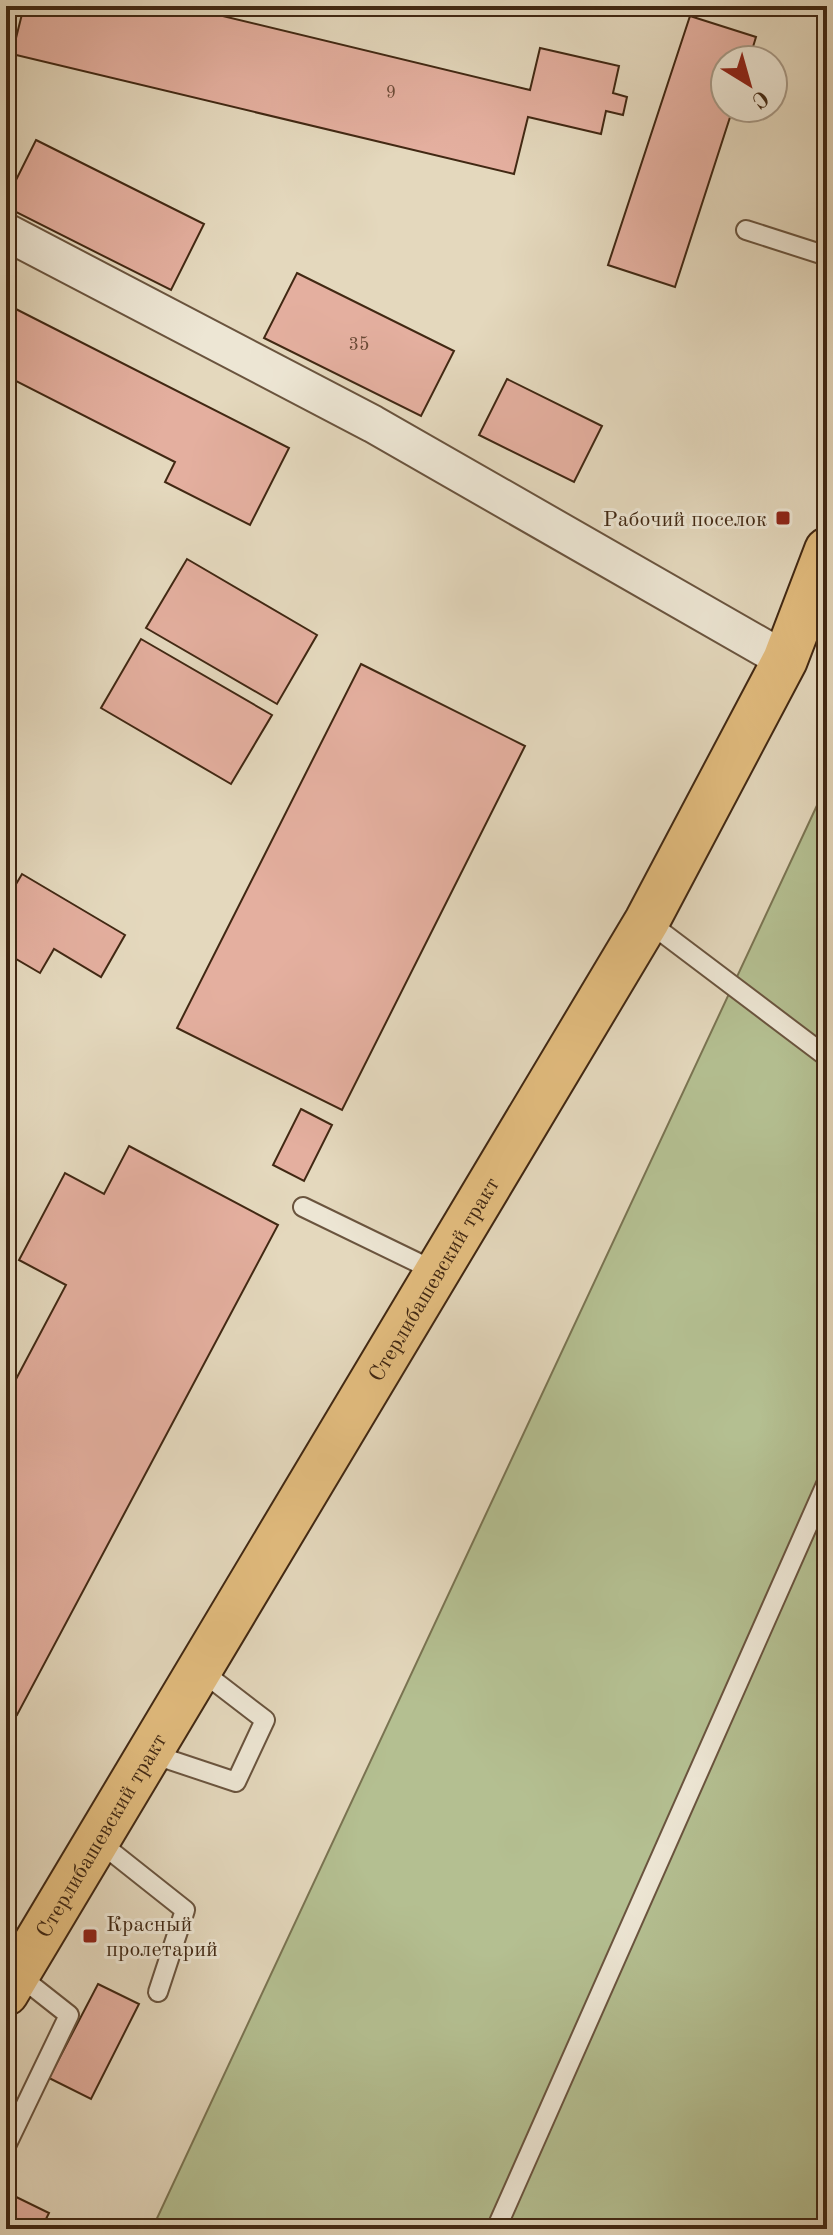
<svg xmlns="http://www.w3.org/2000/svg" width="833" height="2235" viewBox="0 0 833 2235" font-family="'Old Standard TT',serif">
<style>
.green{fill:#b4bf91;stroke:#7a7452;stroke-width:2}
.building{fill:#e4af9f;stroke:#412813;stroke-width:2}
.lines{fill:none;stroke-linecap:round;stroke-linejoin:round}
.service-casing{stroke:#6a543e;stroke-width:22}
.minor-casing{stroke:#6a543e;stroke-width:40}
.primary-casing{stroke:#412813;stroke-width:48}
.service{stroke:#ede6d4;stroke-width:18}
.minor{stroke:#ede6d4;stroke-width:36}
.primary{stroke:#e2bc7e;stroke-width:44}
.poi-dot{fill:#8f2418;stroke:#ede6d4;stroke-width:3}
.labels{text-anchor:middle;stroke-width:6;stroke-linejoin:round;paint-order:stroke}
.number-label{font-size:18px;fill:#6a4a36}
.poi-label{font-size:22px;fill:#412813;stroke:#ede6d4;text-anchor:end}
.street-label{font-size:22px;fill:#412813;stroke:#ede6d4}
</style>
<rect width="100%" height="100%" fill="#e4d8bd"/>
<filter id="stains"><feTurbulence type="fractalNoise" baseFrequency=".0025" numOctaves="4"/><feColorMatrix values="0 0 0 0 .2 0 0 0 0 .09 0 0 0 0 .02 0 0 0 .5 -.17"/></filter>
<radialGradient id="worn" r=".72"><stop offset=".6" stop-color="#630" stop-opacity="0"/><stop offset="1" stop-color="#630" stop-opacity=".3"/></radialGradient>
<polygon class="green" points="827,784 827,2229 152,2229"/>
<g class="building">
<polygon points="24,6 181,6 530,90 540,48 619,66 613,93 627,97 623,115 606,111 601,134 528,117 514,174 12,54"/>
<polygon points="690,16 756,37 749,60 725,60 725,108 733,108 675,287 608,265"/>
<polygon points="36,140 204,224 171,290 6,207 6,200"/>
<polygon points="297,273 454,351 421,416 264,338"/>
<polygon points="6,304 289,448 250,525 165,482 175,462 6,376"/>
<polygon points="507,379 602,426 574,482 479,435"/>
<polygon points="187,559 317,635 277,704 146,628"/>
<polygon points="6,587 14,591 6,609"/>
<polygon points="141,639 272,715 231,784 101,708"/>
<polygon points="361,664 525,746 342,1110 177,1028"/>
<polygon points="22,874 125,935 101,977 54,949 40,973 6,953 14,932 6,928 6,901"/>
<polygon points="6,1107 13,1110 6,1125"/>
<polygon points="301,1109 332,1125 304,1181 273,1165"/>
<polygon points="129,1146 278,1225 17,1715 6,1709 6,1398 66,1285 19,1260 65,1173 104,1194"/>
<polygon points="98,1984 139,2004 91,2099 49,2078"/>
<polygon points="6,2192 49,2213 41,2229 6,2229"/>
</g>
<g class="lines">
<g class="service-casing">
<g id="service">
<polyline points="746,230 827,256"/>
<polyline points="647,921 827,1057"/>
<polyline points="303,1207 437,1272"/>
<polyline points="149,1753 236,1782 265,1720 200,1670"/>
<polyline points="98,1841 185,1910 158,1992"/>
<polyline points="6,2146 69,2015 17,1974"/>
<polyline points="496,2229 827,1482"/>
</g>
</g>
<g class="minor-casing">
<polyline id="minor" points="6,232 373,424 785,660"/>
</g>
<g class="primary-casing">
<g id="primary">
<path id="s1" d="M6,1993L647,921L785,660L827,550"/>
</g>
</g>
<use href="#service" class="service"/>
<use href="#minor" class="minor"/>
<use href="#primary" class="primary"/>
</g>
<g class="poi-dot">
<rect x="775" y="510" width="16" height="16" rx="4"/>
<rect x="82" y="1928" width="16" height="16" rx="4"/>
</g>
<g class="labels">
<g class="number-label">
<text x="391" y="98">9</text>
<text x="359" y="350">35</text>
</g>
<g class="poi-label">
<text x="767" y="526">Рабочий поселок</text>
<text x="106" y="1931" text-anchor="start">Красный<tspan x="106" dy="25">пролетарий</tspan></text>
</g>
<g class="street-label">
<text dy="8" stroke="none"><textPath href="#s1" startOffset="832">Стерлибашевский тракт</textPath></text>
<text dy="8" stroke="none"><textPath href="#s1" startOffset="184">Стерлибашевский тракт</textPath></text>
</g>
</g>
<rect width="833" height="2235" fill="none" stroke="#e4d8bd" stroke-width="32"/>
<rect x="8" y="8" width="817" height="2219" fill="none" stroke="#412813" stroke-width="4"/>
<rect x="16" y="16" width="801" height="2203" fill="none" stroke="#412813" stroke-width="2"/>
<g transform="translate(749 84) rotate(143)"><circle r="38" fill="#ede6d4" stroke="#a89a87" stroke-width="2"/>
<path d="M0-6L14 30L0 20L-14 30Z" fill="#8f2418"/>
<text y="-12" font-size="22" font-weight="bold" text-anchor="middle" fill="#412813">С</text>
</g>
<rect width="100%" height="100%" filter="url(#stains)"/>
<rect width="100%" height="100%" fill="url(#worn)"/>
</svg>
